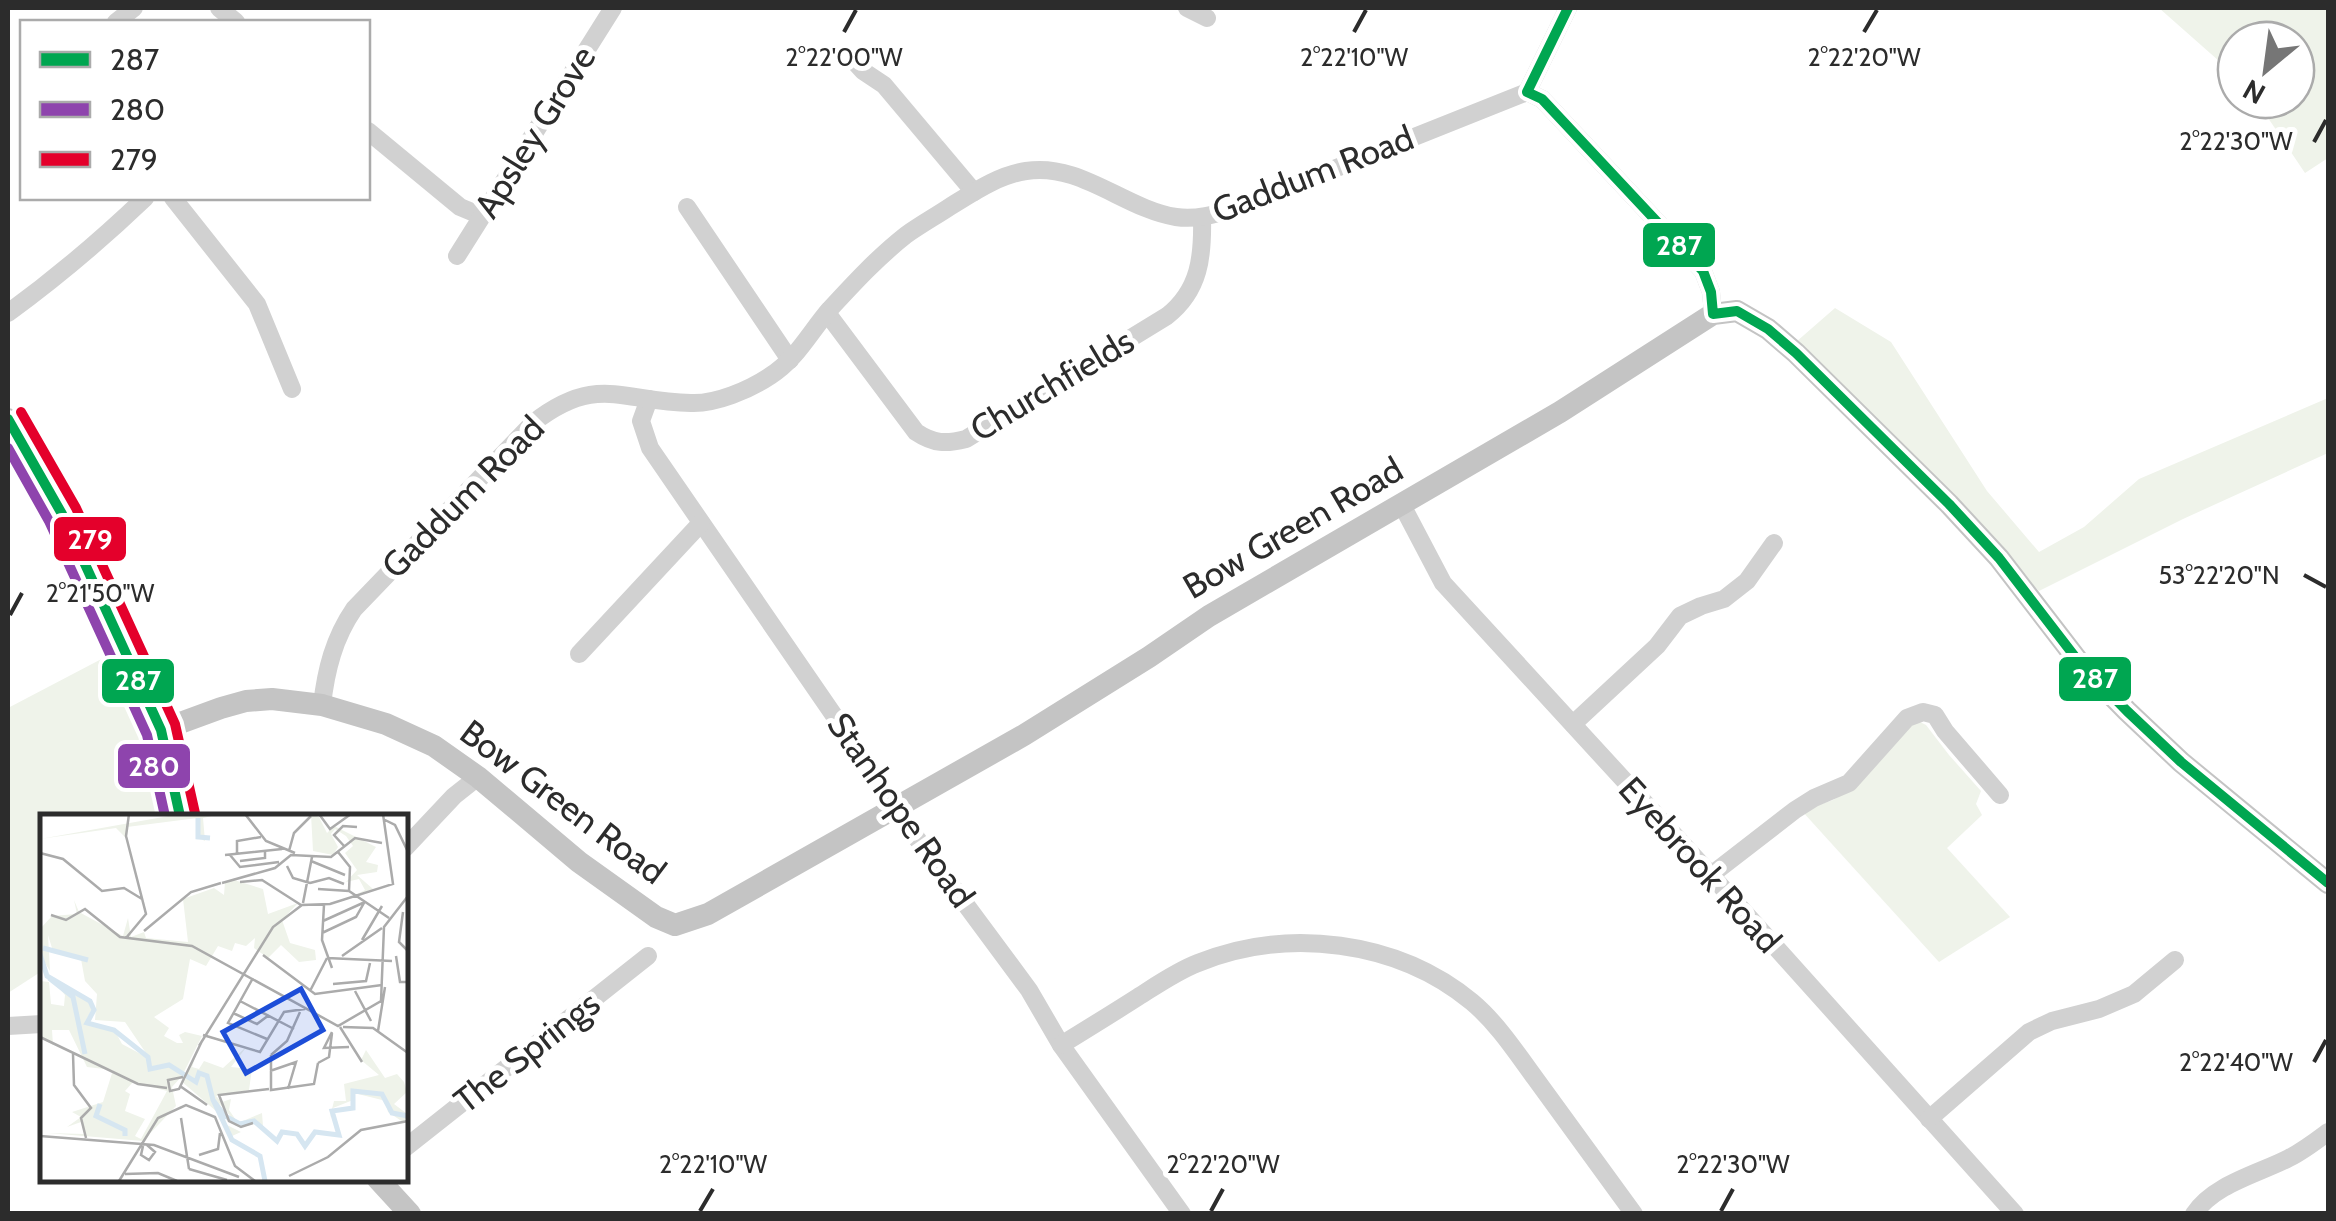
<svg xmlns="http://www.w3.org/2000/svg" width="2336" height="1221" viewBox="0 0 2336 1221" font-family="Cabin,sans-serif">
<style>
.green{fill:#eff3ea}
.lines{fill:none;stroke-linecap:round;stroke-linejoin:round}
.minor{stroke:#d1d1d1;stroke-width:18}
.major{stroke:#c4c4c4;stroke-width:22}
.bus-1-casing{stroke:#fff;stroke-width:18}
.bus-2-casing{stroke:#fff;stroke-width:18}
.bus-3-casing{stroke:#fff;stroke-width:18}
.bus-1{stroke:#00a651;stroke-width:10}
.bus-2{stroke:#8e44ad;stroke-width:10}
.bus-3{stroke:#e4002b;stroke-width:10}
.ticks{fill:none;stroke:#2c2c2c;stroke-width:4}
.labels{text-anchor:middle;stroke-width:10;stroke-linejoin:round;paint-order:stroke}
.street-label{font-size:35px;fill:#2c2c2c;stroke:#fff}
.inset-river{fill:none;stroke:#d6e6f1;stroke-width:5}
.inset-road{fill:none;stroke:#ababab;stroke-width:2.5}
.view{fill:#1d4ed8;fill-opacity:0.15;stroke:#1d4ed8;stroke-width:5}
.inset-edge{fill:none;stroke:#2c2c2c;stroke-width:5}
.ticks-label{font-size:25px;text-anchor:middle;fill:#2c2c2c;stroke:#fff;stroke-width:10;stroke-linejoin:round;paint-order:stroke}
.line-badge{stroke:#fff;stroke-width:4}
.badge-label{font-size:28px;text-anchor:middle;font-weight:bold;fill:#fff}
</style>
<rect width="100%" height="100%" fill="#fff"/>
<g class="green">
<polygon points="2159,8 2328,8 2328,158 2305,173 2256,100 2296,100 2296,40 2236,40 2236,76"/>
<polygon points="1835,308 1891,342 1987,491 2039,552 2084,527 2139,479 2328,398 2328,453 2183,519 2039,591 1796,342"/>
<polygon points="111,654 152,772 163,816 42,816 42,971 8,993 8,708"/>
<polygon points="1918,721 1926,725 1949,755 1981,791 1976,804 1982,815 1947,848 2010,917 1939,962 1802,811 1833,800 1846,792 1906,726"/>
</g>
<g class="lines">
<g class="minor">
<polyline points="219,8 236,22"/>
<polyline points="1187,8 1207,18"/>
<polyline points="116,22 134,8"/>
<polyline points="853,60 863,71 884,85 974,192"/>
<polyline points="1527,92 1542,99 1703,271 1711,292 1713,314"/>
<polyline points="1527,92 1568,8"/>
<polyline points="368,131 460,207 472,212 483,212"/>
<polyline points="173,198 257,304 292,389"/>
<polyline points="687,207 790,360"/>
<polyline points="457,256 613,8"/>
<path d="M8,313C56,278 101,240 145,198"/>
<path d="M827,313L916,432C934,444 946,444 966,439L1167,316C1200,290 1203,256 1202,217"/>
<polyline points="649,399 641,421 650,448 844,730 895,809 1029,990 1061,1045 1182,1214"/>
<polyline points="1402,505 1443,583 1711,875 2015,1214"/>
<polyline points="579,654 701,523"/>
<path d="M322,705C326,670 334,638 354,609L533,423C597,373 622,402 691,403C716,404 749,390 770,376C796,360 810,332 830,309C854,283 878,257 906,235C920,225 936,216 951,206C974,192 999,175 1026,171C1080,162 1125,209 1176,217C1197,220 1216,214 1236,208L1527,92"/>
<polyline points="1573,724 1657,646 1680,616 1701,606 1724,599 1747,581 1774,543"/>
<polyline points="405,848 454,796 478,777"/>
<polyline points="1711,875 1795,810 1814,798 1849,783 1907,718 1923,712 1935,715 1945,731 2000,795"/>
<polyline points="8,1026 42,1024"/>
<path d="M1061,1045C1087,1029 1113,1013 1138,997C1157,985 1177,971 1198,963C1287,927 1397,940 1472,1002C1497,1023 1516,1052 1535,1078C1568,1123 1601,1168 1634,1214"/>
<polyline points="1929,1119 2029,1032 2052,1021 2099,1009 2134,994 2175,960"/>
<polyline points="405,1148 648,956"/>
<path d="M2194,1214C2214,1184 2258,1174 2289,1158C2303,1151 2316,1141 2328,1132"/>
</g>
<g class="major">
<polyline points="8,419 62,514 161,730 180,816"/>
<polyline points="161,730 221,708 246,701 272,699 322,705 386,724 434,746 478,777 579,862 656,917 675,925 708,914 1024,735 1149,657 1209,616 1560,412 1713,314 1737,311 1768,329 1796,353 1949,504 1999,558 2079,662 2127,711 2181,762 2328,883"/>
<polyline points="377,1178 410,1214"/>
</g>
<g class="bus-1-casing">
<g id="bus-1">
<polyline points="1568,8 1527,92 1542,99 1703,271 1711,292 1713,314 1737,311 1768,329 1796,353 1949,504 1999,558 2079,662 2127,711 2181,762 2328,883"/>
<polyline points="8,419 62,514 161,730 180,816"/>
</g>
</g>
<g class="bus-2-casing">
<polyline id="bus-2" points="8,448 49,521 147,735 165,816"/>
</g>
<g class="bus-3-casing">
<polyline id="bus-3" points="21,412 76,508 175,724 195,813"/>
</g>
<use href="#bus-1" class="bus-1"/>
<use href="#bus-2" class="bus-2"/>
<use href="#bus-3" class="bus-3"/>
</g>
<path class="ticks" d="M844,32L856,10M1354,32L1366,10M1864,32L1877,10M2314,142L2326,120M2304,575L2326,587M10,615L22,593M2314,1062L2326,1040M700,1211L713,1189M1211,1211L1223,1189M1721,1211L1733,1189"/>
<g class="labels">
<g class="street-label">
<text transform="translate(535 132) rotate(-58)" y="12">Apsley Grove</text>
<text transform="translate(1313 174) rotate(-21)" y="12">Gaddum Road</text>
<text transform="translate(1052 385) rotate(-31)" y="12">Churchfields</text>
<text transform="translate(463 497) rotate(-45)" y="12">Gaddum Road</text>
<text transform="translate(1293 528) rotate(-30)" y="12">Bow Green Road</text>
<text transform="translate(563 802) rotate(37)" y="12">Bow Green Road</text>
<text transform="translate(901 810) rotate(55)" y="12">Stanhope Road</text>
<text transform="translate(1700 865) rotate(48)" y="12">Eyebrook Road</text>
<text transform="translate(527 1052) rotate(-38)" y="12">The Springs</text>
</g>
</g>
<g transform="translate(40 814)">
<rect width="368" height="368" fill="#fff"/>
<path d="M140,0H181L163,4L165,27L157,23V4L87,13V25L76,14L0,25ZM271,0L279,3L287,19L294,12L336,33L326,48L338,51L337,58L317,61L333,75L315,81L325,76L319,65L306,68L317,56L305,39L313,32L306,22L295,15L291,20L298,33L293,41L273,37ZM194,66L223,75L228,100L258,89L242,106L250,129L275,136L276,146L259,148L241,131L228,144L214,134L215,124L206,132L195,129L192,137L178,132L166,152L150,145L143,185L114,203L129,214L124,222L137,229H143L139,221L145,218L162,222L143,260L129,250L110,254V246L108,253L110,256L129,252L143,261L132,273L136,292L103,327L8,319L44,320L41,308L27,313L41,303L32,298L63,288L73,256L47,253L29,216H12L13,231L0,223V167L9,168L11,190L24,192L25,181L13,167L48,185L53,193L45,208L75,217L82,230L110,245L85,208L55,206L57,180L45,167L41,145L12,134L8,121L10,157L2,144L0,158V115L12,102L37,100L34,86L39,98L83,122L88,104L91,123L104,118L106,124L148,128L143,85L174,74L184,81L185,68ZM93,268L127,277L101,325L95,322L105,305L85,297L90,280L85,277ZM205,234L217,239L205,235L191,253L212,255L209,276L176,282L182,288L191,285L189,296L198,309L222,299L223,312L212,306L200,313L179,289L187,311L201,318L192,322L176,297L141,267L152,262L145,261L157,238L152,253L159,255L164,247L183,254ZM326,236L345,264L357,260L364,268L367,278L354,290L366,299L367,285V303L363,308L348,298L346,287L314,279L313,286L293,294L289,307L294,287H306L304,270L339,261L321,246Z" fill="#eff3ea" fill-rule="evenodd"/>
<path class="inset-river" d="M158,4V23L170,24M3,134L48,146M0,140L7,162L50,187L54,196L47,209L74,216L108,243L110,255L129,251L156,268L159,259L167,262L173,286L185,302L200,310L214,307L237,327L242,318L257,320L265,332L275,318L299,321L292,297L313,294V277L342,280L352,299L368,302M9,164L33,183L45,240M173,286L192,326L220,342L225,367M60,290L56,302L85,316V322"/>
<path class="inset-road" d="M205,0L226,27L255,39M279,0L290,15L311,0M343,5L355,11L368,38M305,33L294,21L303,12L317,13M249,37L254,19L271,2M298,38L310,53L309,77M0,39L23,45L62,77L84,74L102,85M197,40V27L221,23M185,41L242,35M190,41L200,53L239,48M200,47L225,44V38M271,47L305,61M247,52L253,64L270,69M200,68L222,66L261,91M182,69L235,54L251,41L291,43L315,24L342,29M270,69L289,64L304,70M278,75L309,77L349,104M263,89L272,43M284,91L282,126L292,154M363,98L359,128L367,136M11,101L26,106L45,95L80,123L152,132L298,212L341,187L344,113L368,82M283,107L325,88M104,117L151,78L181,69M282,119L316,103L324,89M86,124L106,100L86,22L89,0M322,126L342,92M223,141L275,180L342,171M302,142L342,114M356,142L360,168H368M287,144L352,147M213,164L188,209L227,225M293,170L326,167L330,149M270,177L287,144M315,177L331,207M200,187L254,215M193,199L217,210L229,201M300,213L322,248M303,213L333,214L368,239M338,217L345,173M292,218L284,234L309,233M163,221L220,238L244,198L265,195M0,223L98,270L127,274M159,232L233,113L262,91L290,90L353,70L343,0M33,240L34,271L51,294L41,304L46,324M231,241V276L274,270L278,249M231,241L247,227L260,198M278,249L289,243L292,219M230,257L256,248L248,275M143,263L128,266L130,277L139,275L162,227M140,272L167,291M141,304L149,355M213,309L201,313L189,307L179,281L229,275M0,322L114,331L199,363M103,332L101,341L109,346L115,338L107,331M159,341L178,335L180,319M149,355L187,366M85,360L118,359L137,367M249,362L288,343L321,316L368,307M79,367L118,304L146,291L175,303L195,352L215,367"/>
<path class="view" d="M261,175L283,216L206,259L183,218Z"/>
<rect width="368" height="368" class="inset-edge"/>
</g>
<g class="ticks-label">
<text x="844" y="66">2°22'00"W</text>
<text x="1354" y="66">2°22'10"W</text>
<text x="1864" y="66">2°22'20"W</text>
<text x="2236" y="150">2°22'30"W</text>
<text x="2219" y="584">53°22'20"N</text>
<text x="100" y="602">2°21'50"W</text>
<text x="2236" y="1071">2°22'40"W</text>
<text x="713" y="1173">2°22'10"W</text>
<text x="1223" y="1173">2°22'20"W</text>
<text x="1733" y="1173">2°22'30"W</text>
</g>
<g class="line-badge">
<rect x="1641" y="221" width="76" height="48" rx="10" fill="#00a651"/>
<rect x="52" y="515" width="76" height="48" rx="10" fill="#e4002b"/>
<rect x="2057" y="655" width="76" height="48" rx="10" fill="#00a651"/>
<rect x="100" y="657" width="76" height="48" rx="10" fill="#00a651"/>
<rect x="116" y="742" width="76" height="48" rx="10" fill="#8e44ad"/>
</g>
<g class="badge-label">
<text x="1679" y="255">287</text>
<text x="90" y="549">279</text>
<text x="2095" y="688">287</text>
<text x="138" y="690">287</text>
<text x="154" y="776">280</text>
</g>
<rect width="2336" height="1221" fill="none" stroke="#2c2c2c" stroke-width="20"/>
<rect x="20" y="20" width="350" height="180" fill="#ffffff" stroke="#ababab" stroke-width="2.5"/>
<rect x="40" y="52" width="50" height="15" fill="#00a651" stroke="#ababab" stroke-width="2.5"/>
<text x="110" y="70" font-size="30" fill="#2c2c2c">287</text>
<rect x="40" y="102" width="50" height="15" fill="#8e44ad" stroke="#ababab" stroke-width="2.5"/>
<text x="110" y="120" font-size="30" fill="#2c2c2c">280</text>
<rect x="40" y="152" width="50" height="15" fill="#e4002b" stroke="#ababab" stroke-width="2.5"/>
<text x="110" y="170" font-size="30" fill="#2c2c2c">279</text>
<g transform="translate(2266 70) rotate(209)"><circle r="48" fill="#ffffff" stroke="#ababab" stroke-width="2.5"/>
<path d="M0-8L18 38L0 25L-18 38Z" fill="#767676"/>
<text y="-15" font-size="28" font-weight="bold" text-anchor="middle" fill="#2c2c2c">N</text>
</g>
</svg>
